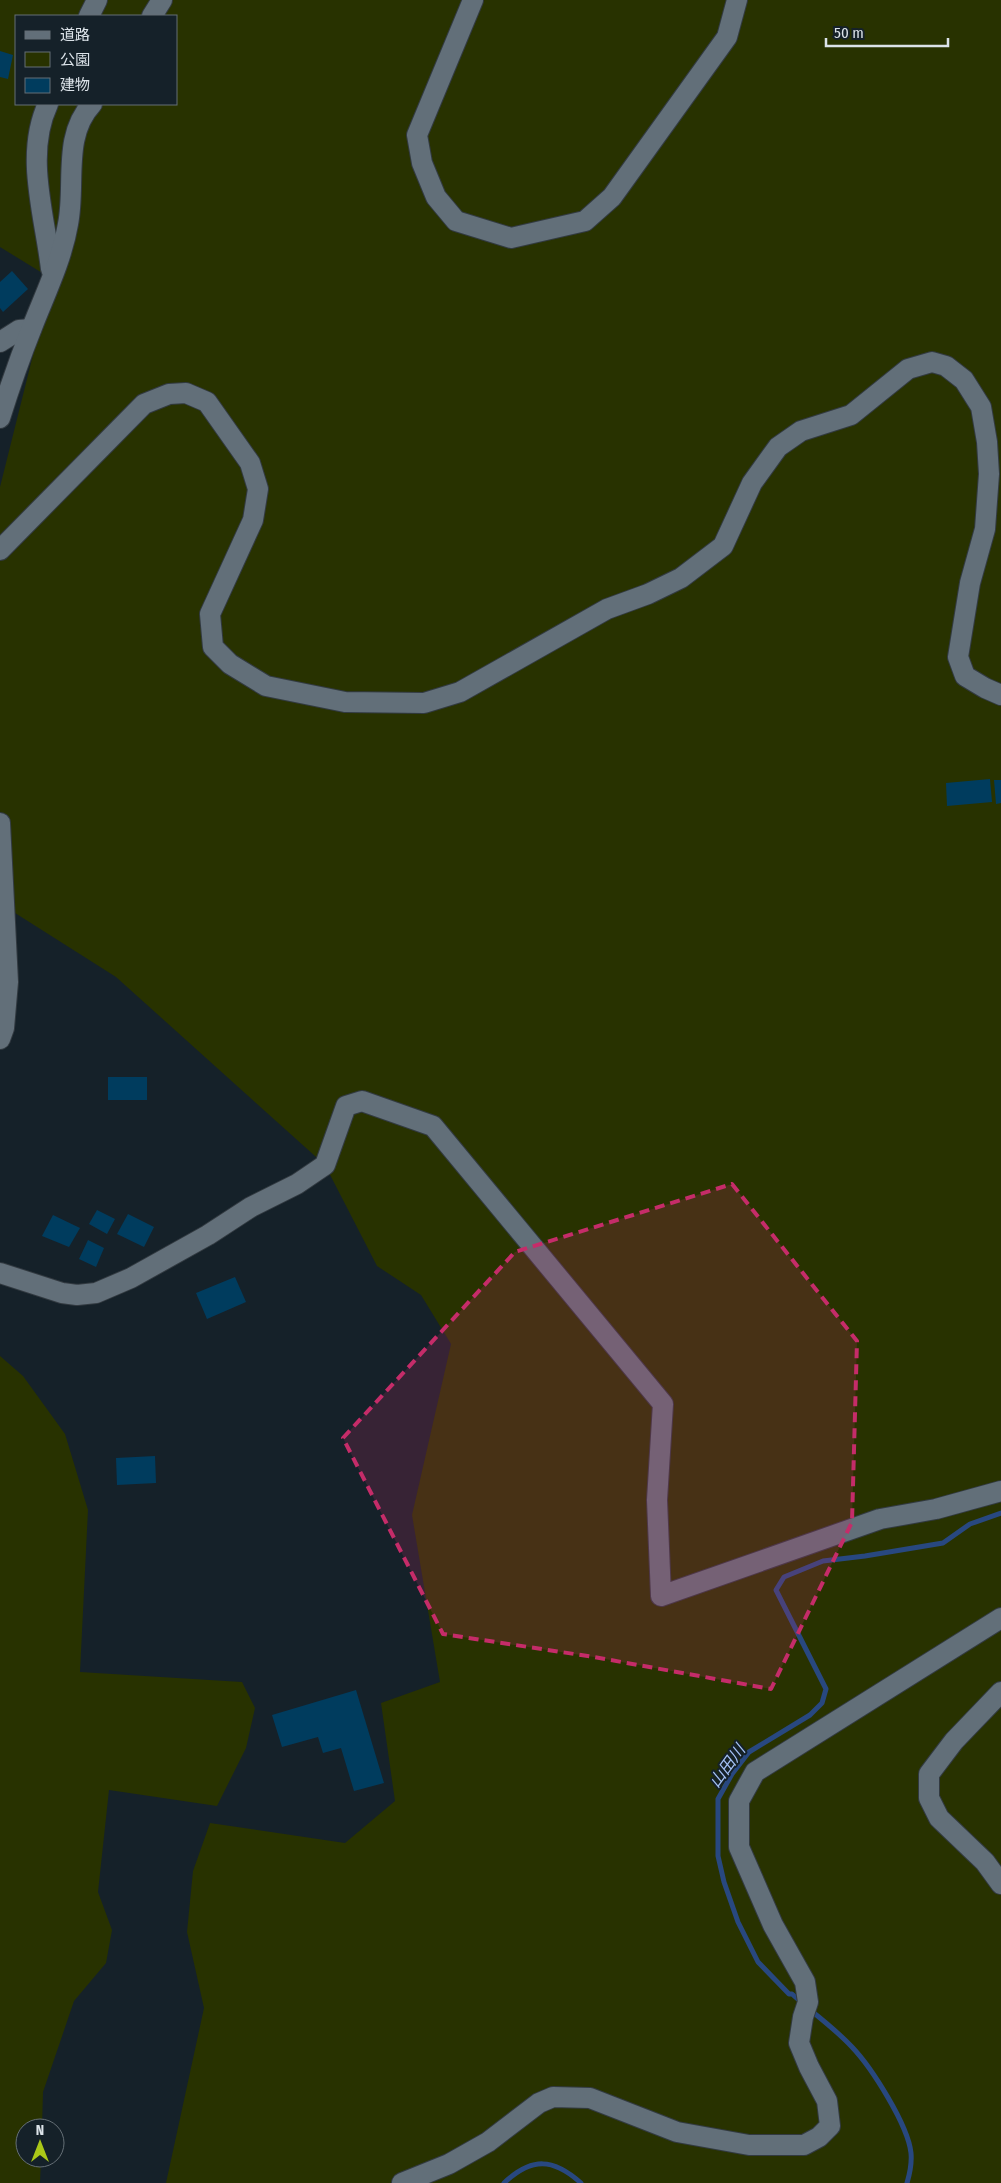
<svg xmlns="http://www.w3.org/2000/svg" width="1001" height="2183" font-family="'Fira Sans Condensed','Noto Sans JP',sans-serif">
<style>
.green{fill:#283200;fill-rule:evenodd}
.lines{fill:none;stroke-linecap:round;stroke-linejoin:round}
.stream{stroke:#284880;stroke-width:5}
.building{fill:#003c5e}
.minor-casing{stroke:#323a41;stroke-width:22}
.minor{stroke:#626f79;stroke-width:20}
.marked{fill:#c52c69;fill-opacity:0.2;stroke:#c52c69;stroke-width:4;stroke-dasharray:10 6;stroke-linejoin:round}
.labels{text-anchor:middle;dominant-baseline:central;stroke-width:4;stroke-linejoin:round;paint-order:stroke}
.water-label{font-size:16px;font-style:italic;fill:#a4c2f5;stroke:#152129}
</style>
<rect width="100%" height="100%" fill="#152129"/>
<g class="green">
<path d="M0,0H1001V2183H166L204,2008L187,1932L193,1871L210,1823L345,1843L395,1801L381,1703L440,1682L412,1515L451,1344L421,1295L377,1266L325,1165L116,977L4,906L0,860V487L52,279L0,247ZM16,16H176V104H16Z"/>
<polygon points="0,1356 23,1376 65,1434 88,1510 80,1672 242,1682 255,1708 246,1748 217,1806 109,1790 98,1892 112,1930 106,1963 74,2001 43,2092 42,2128 25,2128 25,2158 41,2158 40,2183 0,2183"/>
</g>
<g class="lines">
<g class="stream">
<polyline points="801,2002 792,1994 789,1994 758,1962 738,1922 724,1882 718,1856 718,1799 732,1774 749,1752 810,1715 822,1703 826,1689 776,1590 784,1577 823,1561 865,1556 943,1543 970,1524 1001,1513"/>
<path d="M809,2009C824,2021 839,2033 852,2047C872,2068 908,2125 911,2153C912,2164 910,2173 907,2183"/>
<path d="M504,2183C532,2157 553,2158 581,2183"/>
</g>
</g>
<g class="building">
<polygon points="0,51 13,55 8,79 0,77"/>
<polygon points="12,271 28,289 3,312 0,308 0,282"/>
<polygon points="990,779 992,802 947,806 946,783"/>
<polygon points="994,780 1001,780 1001,803 996,804"/>
<rect x="108" y="1077" width="39" height="23"/>
<polygon points="97,1210 115,1219 107,1234 89,1224"/>
<polygon points="128,1214 154,1227 144,1247 117,1234"/>
<polygon points="53,1215 80,1228 69,1247 42,1236"/>
<polygon points="88,1240 104,1248 96,1267 79,1259"/>
<polygon points="235,1277 246,1302 207,1319 196,1293"/>
<polygon points="155,1456 156,1483 117,1485 116,1458"/>
<polygon points="356,1690 384,1783 354,1791 341,1748 323,1753 318,1737 282,1747 272,1715"/>
</g>
<g class="lines">
<g class="minor-casing">
<g id="minor">
<polyline points="473,0 417,135 422,163 436,197 456,221 511,238 585,221 612,197 727,37 737,0"/>
<polyline points="89,16 97,0"/>
<polyline points="152,16 162,0"/>
<path d="M48,104C24,155 45,216 51,269"/>
<polyline points="0,342 19,330 31,329"/>
<path d="M0,418C10,386 21,355 33,325C46,292 62,259 68,224C76,185 62,136 92,104"/>
<polyline points="0,550 144,404 169,394 186,393 207,402 250,463 258,489 253,520 210,614 213,647 230,664 266,686 345,702 424,703 460,692 607,609 648,594 681,578 723,546 752,483 778,447 801,431 851,415 908,369 932,362 946,366 964,380 981,407 987,442 989,474 985,529 970,583 958,657 965,676 985,688 1001,695"/>
<polyline points="0,823 8,982 4,1028 0,1039"/>
<polyline points="0,1273 62,1293 77,1295 96,1293 131,1278 208,1235 251,1207 297,1184 325,1165 346,1106 362,1101 433,1126 663,1404 657,1500 661,1596 880,1519 936,1509 1001,1491"/>
<polyline points="1001,1692 954,1741 929,1774 929,1798 939,1818 985,1862 1001,1884"/>
<polyline points="402,2183 449,2164 488,2142 539,2103 553,2097 590,2098 677,2132 749,2145 804,2145 819,2137 830,2126 827,2101 809,2067 799,2043 803,2017 808,2002 805,1982 773,1925 739,1847 739,1801 755,1772 1001,1618"/>
</g>
</g>
<use href="#minor" class="minor"/>
</g>
<path class="marked" d="M732,1184L857,1341L852,1522L771,1689L594,1657L443,1634L343,1438L515,1252Z"/>
<g class="labels">
<g class="water-label">
<text transform="translate(727 1766) rotate(-54)">山田川</text>
</g>
</g>
<rect x="15" y="15" width="162" height="90" fill="#152129" stroke="#656f76"/>
<rect x="25" y="31" width="25" height="8" fill="#626f79" stroke="#656f76"/>
<text x="60" y="40" font-size="15" fill="#dce3e9">道路</text>
<rect x="25" y="52" width="25" height="15" fill="#283200" stroke="#656f76"/>
<text x="60" y="65" font-size="15" fill="#dce3e9">公園</text>
<rect x="25" y="78" width="25" height="15" fill="#003c5e" stroke="#656f76"/>
<text x="60" y="90" font-size="15" fill="#dce3e9">建物</text>
<g transform="translate(40 2143)"><circle r="24" fill="#152129" stroke="#656f76"/>
<path d="M0-4L9 19L0 12L-9 19Z" fill="#aac718"/>
<text y="-8" font-size="14" font-weight="bold" text-anchor="middle" fill="#dce3e9">N</text>
</g>
<path d="M826 38v8h122v-8" fill="none" stroke="#dce3e9" stroke-width="2.5"/>
<text x="834" y="38" font-size="15" fill="#dce3e9" stroke="#152129" stroke-width="4" paint-order="stroke">50 m</text>
</svg>
